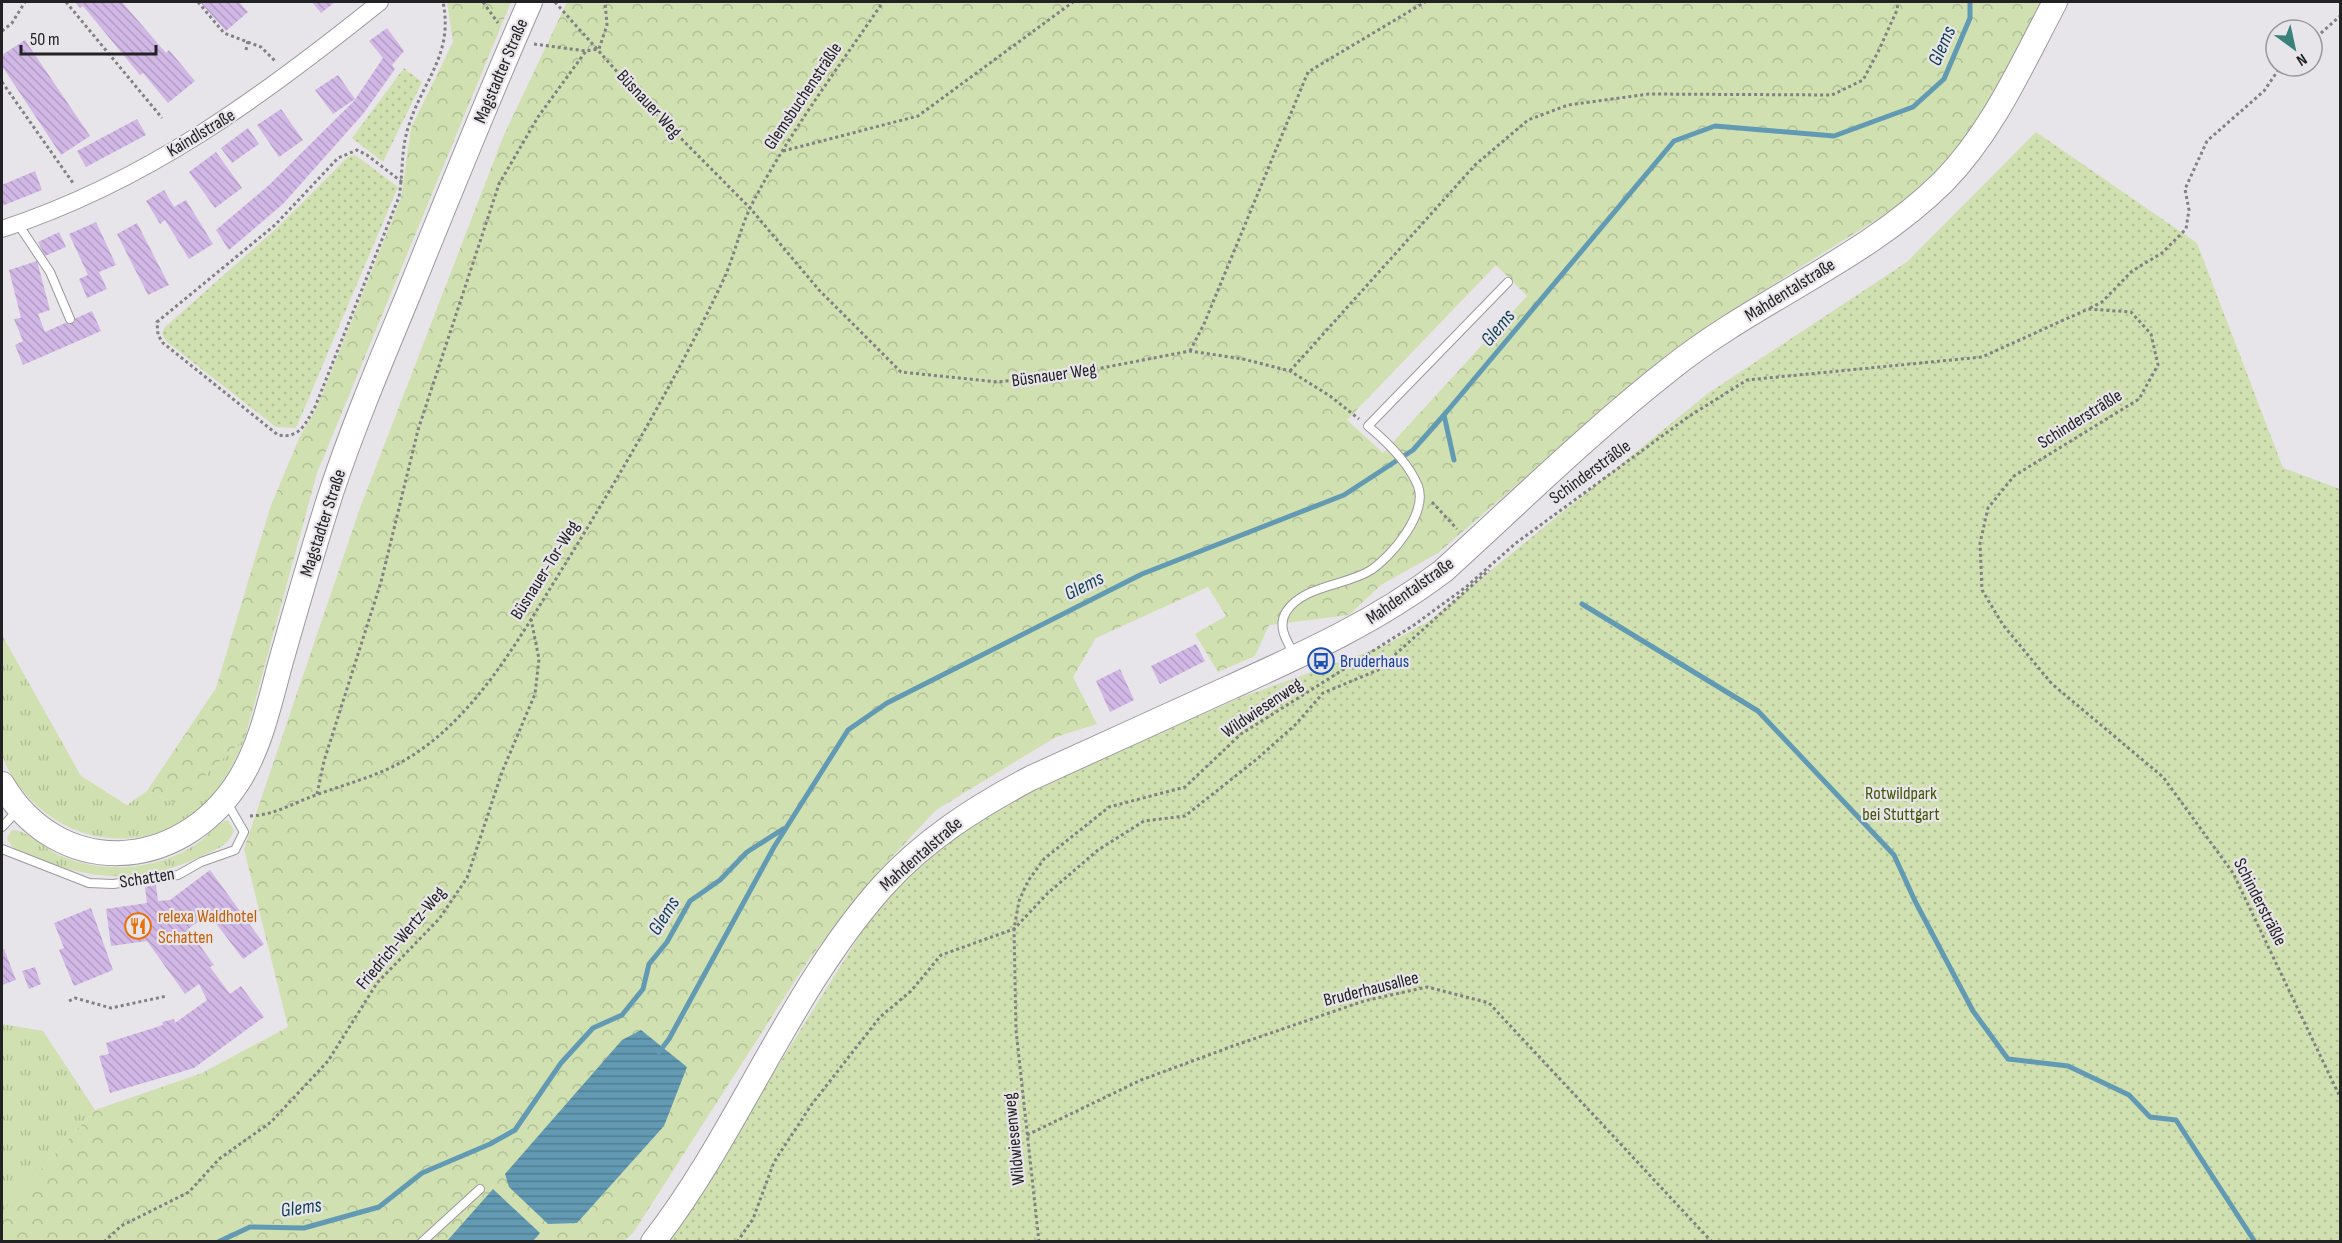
<svg xmlns="http://www.w3.org/2000/svg" width="2342" height="1243" font-family="'Sofia Sans Condensed',sans-serif">
<style>
.grass{fill:url(#grass-tufts)}
.forest{fill:url(#forest-crowns);fill-rule:evenodd}
.park{fill:url(#park-dots)}
.water{fill:url(#water-rules)}
.lines{fill:none;stroke-linecap:round;stroke-linejoin:round}
.stream{stroke:#639ab3;stroke-width:5}
.building{fill:url(#building-back-hatch)}
.service-casing{stroke:#9a989c;stroke-width:10}
.minor-casing{stroke:#9a989c;stroke-width:18}
.secondary-casing{stroke:#9a989c;stroke-width:26}
.path{stroke:#828083;stroke-width:3;stroke-dasharray:3 3;stroke-linecap:butt}
.service{stroke:#fff;stroke-width:8}
.minor{stroke:#fff;stroke-width:16}
.secondary{stroke:#fff;stroke-width:24}
.labels{text-anchor:middle;dominant-baseline:central;stroke-width:4.5;stroke-linejoin:round;paint-order:stroke}
.street-label{font-size:18px;fill:#222123;stroke:#e8e5ea}
.transit-label{font-size:18px;fill:#164399;stroke:#e8e5ea;text-anchor:start}
.park-label{font-size:18px;fill:#445608;stroke:#e8e5ea}
.food-label{font-size:18px;fill:#c56008;stroke:#e8e5ea;text-anchor:start}
.water-label{font-size:20px;font-style:italic;fill:#0f3f52;stroke:#e8e5ea}
</style>
<defs>
<pattern id="grass-tufts" width="24" height="20" patternUnits="userSpaceOnUse" patternTransform="scale(1.5)"><rect width="24" height="20" fill="#d0e0b0"/><path d="M3 7l-1-3M5 7V3M7 7l1-3M15 17l-1-3M17 17v-4M19 17l1-3" fill="none" stroke="#b2c097"/></pattern>
<pattern id="forest-crowns" width="20" height="18" patternUnits="userSpaceOnUse" patternTransform="scale(1.5)"><rect width="20" height="18" fill="#d0e0b0"/><path d="M2 6a3 3 0 1 1 6 0M12 15a3 3 0 1 1 6 0" fill="none" stroke="#b2c097"/></pattern>
<pattern id="park-dots" width="8" height="8" patternUnits="userSpaceOnUse" patternTransform="scale(1.5)"><rect width="8" height="8" fill="#d0e0b0"/><path d="M2 2h.1M6 6h.1" fill="none" stroke="#b2c097" stroke-width="1.8" stroke-linecap="round"/></pattern>
<pattern id="water-rules" width="6" height="5" patternUnits="userSpaceOnUse" patternTransform="scale(1.5)"><rect width="6" height="5" fill="#639ab3"/><path d="M0 2.5h6" fill="none" stroke="#517d91"/></pattern>
<pattern id="building-back-hatch" width="6" height="6" patternUnits="userSpaceOnUse" patternTransform="scale(1.5)"><rect width="6" height="6" fill="#d1b7e5"/><path d="M-1 5l2 2M0 0l6 6M5-1l2 2" fill="none" stroke="#b39dc4"/></pattern>
</defs>
<rect width="100%" height="100%" fill="#e8e5ea"/>
<g class="grass">
<path d="M2,635L81,776L127,805L147,791L175,803L245,738C236,758 228,777 214,794C173,845 99,853 47,814C30,801 7,776 2,753C0,744 2,731 2,721C2,693 2,664 2,635Z"/>
<path d="M227,820L234,830C230,844 218,849 204,855C148,882 103,882 44,862C30,857 13,853 7,838L12,830C26,829 46,850 61,856C102,873 151,871 190,848C204,841 214,826 227,820Z"/>
<polygon points="2,1024 43,1031 95,1110 2,1212"/>
</g>
<g class="forest">
<polygon points="447,2 511,2 317,473 245,738 175,803 147,791 216,688 271,505 301,434 317,407 401,198 411,128 453,42"/>
<path d="M567,2H2047L2002,84L1964,141L1943,165L1895,208L1724,315L1669,353L1438,553L1381,585L1349,615L1269,625L1255,656L1218,672L1195,634L1226,616L1208,587L1096,638L1073,677L1097,724L1056,737L936,810L877,873L809,959L633,1233L624,1241H533L540,1233L493,1189L447,1242L2,1241V1212L95,1110L202,1073L288,1027L244,849L360,508L503,137ZM1496,265L1527,296L1383,453L1347,420ZM641,1030L662,1048L548,1224Z"/>
</g>
<g class="park">
<polygon points="404,68 422,82 383,162 352,138"/>
<polygon points="2036,132 2197,243 2283,468 2340,489 2340,1241 668,1242 878,906 960,829 1059,777 1242,697 1386,645 1429,621 1707,394 1907,262"/>
<polygon points="355,155 398,187 296,428 276,427 167,342 162,334 164,328 278,227 349,156"/>
</g>
<g class="water">
<polygon points="641,1030 687,1067 664,1126 577,1223 548,1224 509,1187 505,1174 622,1040"/>
<polygon points="493,1189 540,1233 533,1241 447,1241"/>
</g>
<g class="lines">
<g class="stream">
<polyline points="1444,415 1454,460"/>
<polyline points="1582,604 1758,711 1894,855 1915,901 1973,1011 2008,1059 2068,1066 2129,1095 2150,1117 2176,1120 2255,1242"/>
<polyline points="659,1052 669,1039 774,847 848,730 887,703 1142,574 1344,495 1413,450 1444,415 1674,141 1715,126 1834,136 1913,107 1944,79 1970,18 1970,2"/>
<polyline points="218,1242 250,1227 304,1228 379,1207 422,1173 490,1144 515,1130 561,1063 593,1028 622,1015 643,989 649,964 667,942 690,901 720,880 747,852 783,829"/>
</g>
</g>
<g class="building">
<polygon points="75,2 122,2 166,53 169,50 195,81 168,103 143,73 140,75 83,6 80,8"/>
<polygon points="200,2 239,2 248,12 226,31"/>
<polygon points="312,2 335,2 321,13"/>
<polygon points="387,28 404,51 392,65 395,69 363,114 283,204 229,250 216,230 269,185 354,101 383,58 369,41"/>
<polygon points="25,40 90,136 61,155 2,66 2,55"/>
<polygon points="338,75 355,99 333,114 315,90"/>
<polygon points="281,109 303,140 279,157 257,125"/>
<polygon points="137,119 146,135 86,167 77,151"/>
<polygon points="248,128 259,144 232,163 221,148"/>
<polygon points="216,152 242,188 215,208 189,172"/>
<polygon points="35,171 42,190 2,206 2,185"/>
<polygon points="164,190 174,207 186,200 213,244 189,259 165,220 160,224 146,201"/>
<polygon points="96,222 116,265 99,272 107,289 87,298 79,279 88,275 69,234"/>
<polygon points="137,223 169,285 148,295 117,234"/>
<polygon points="59,232 66,247 45,256 38,242"/>
<polygon points="37,261 50,310 38,314 45,332 92,311 101,331 23,365 15,345 23,341 14,319 21,318 9,270"/>
<polygon points="1196,644 1205,661 1160,684 1151,666"/>
<polygon points="1120,669 1134,700 1110,712 1096,681"/>
<polygon points="210,870 264,944 243,959 209,914 188,929 214,965 210,967 230,994 241,986 264,1017 194,1068 110,1093 99,1056 109,1054 106,1043 163,1025 162,1022 174,1019 175,1023 207,1000 199,984 185,994 147,941 111,946 106,909 147,903 145,887 156,885 158,901 170,900"/>
<polygon points="91,908 113,970 74,986 59,950 64,948 54,923"/>
<polygon points="4,949 16,980 2,985 2,950"/>
<polygon points="35,967 41,984 29,989 22,971"/>
</g>
<g class="lines">
<g class="service-casing">
<g id="service">
<polyline points="18,224 50,272 70,319"/>
<path d="M1294,654C1287,641 1277,627 1286,612C1303,585 1346,586 1371,570C1392,556 1428,513 1418,486C1409,464 1386,441 1368,426L1508,282"/>
<polyline points="2,827 19,809"/>
<polyline points="2,849 89,883 113,884 178,875 201,862 235,850 244,832 226,801"/>
<polyline points="422,1242 480,1189"/>
</g>
</g>
<g class="minor-casing">
<path id="minor" d="M2,229C147,182 263,96 380,2"/>
</g>
<g class="secondary-casing">
<g id="secondary">
<path d="M2,784C59,880 179,873 238,782C261,746 270,701 281,661C297,605 313,549 331,493C353,427 380,363 407,298C447,199 487,100 530,2"/>
<path d="M653,1242C738,1133 790,990 882,887C924,840 976,807 1031,778C1098,748 1164,717 1231,687C1306,653 1377,621 1443,571C1518,503 1591,431 1670,369C1756,300 1864,260 1943,182C1993,131 2022,64 2055,2"/>
</g>
</g>
<g class="path">
<polyline points="66,2 162,118"/>
<polyline points="198,2 224,33 261,47 275,61"/>
<polyline points="483,2 498,23"/>
<polyline points="555,2 636,93 750,208 819,290 901,372 998,382 1091,370 1190,351 1243,359 1290,371 1330,396 1359,419"/>
<polyline points="2,31 12,23 25,2"/>
<polyline points="2312,41 2340,16"/>
<polyline points="534,44 586,51 599,49 607,25 605,2"/>
<polyline points="246,50 248,41"/>
<polyline points="2,82 73,183"/>
<polyline points="783,151 918,116 1073,2"/>
<path d="M402,182L367,155L357,150L338,158L275,225L157,322L158,335L163,343L278,435C300,439 305,424 315,407L399,197C403,174 401,150 408,128C422,81 454,55 443,2"/>
<polyline points="2090,308 2102,302 2132,271 2162,253 2186,229 2189,210 2185,189 2207,141 2264,91 2281,66"/>
<polyline points="1190,351 1204,324 1308,72 1425,2"/>
<polyline points="1290,371 1475,165 1528,120 1568,105 1649,94 1832,95 1863,80 1878,52 1897,10 1898,2"/>
<polyline points="1432,502 1457,529"/>
<polyline points="317,794 324,761 381,582 418,430 499,184 538,117 586,51"/>
<path d="M250,816C275,815 293,803 316,795C348,783 380,776 410,757C479,714 522,633 564,566C620,475 675,381 721,285C734,259 739,230 752,204C789,133 838,68 883,2"/>
<polyline points="69,1001 75,998 111,1008 167,996"/>
<polyline points="1027,1135 1141,1080 1233,1046 1364,1001 1427,987 1489,1003 1712,1242"/>
<polyline points="104,1242 121,1226 189,1192 219,1159 271,1122 328,1061 377,983 439,919 467,878 502,772 535,694 539,659 531,619"/>
<polyline points="737,1242 753,1219 774,1162 812,1104 880,1017 911,991 941,955 1014,929 1048,893 1098,850 1144,821 1185,816 1257,759 1296,724 1323,693 1378,670 1489,570"/>
<polyline points="1039,1242 1016,1030 1014,929 1019,901 1028,881 1044,859 1109,807 1185,787 1241,734 1414,625 1466,587 1516,543 1688,417 1747,380 1982,357 2088,309 2131,312 2151,334 2158,365 2139,399 2014,476 1988,508 1980,543 1982,590 2003,625 2052,684 2163,777 2233,873 2340,1097"/>
</g>
<use href="#service" class="service"/>
<use href="#minor" class="minor"/>
<use href="#secondary" class="secondary"/>
</g>
<defs>
<g id="bus-ring" transform="scale(1.35)"><circle r="9.5" fill="#e8e5ea" stroke="#1a4fb4" stroke-width="1.5"/><path d="M-5-6H5V4H4V6H2V4H-2V6H-4V4H-5ZM-3.5-4V0h7V-4ZM-3.5 1.2v1.5H-2V1.2ZM2 1.2v1.5H3.5V1.2Z" fill="#1a4fb4"/></g>
<g id="restaurant-ring" transform="scale(1.35)"><circle r="9.5" fill="#e8e5ea" stroke="#e8710a" stroke-width="1.5"/><path d="M-5-6h1v4h1v-4h1v4h1v-4h1v5L-1.5 .5V6h-2V.5L-5-1ZM5-6V6H3V1.5H1.5Q1.5-4 5-6Z" fill="#e8710a"/></g>
</defs>
<g fill-rule="evenodd">
<use href="#bus-ring" x="1321" y="661"/>
<use href="#restaurant-ring" x="138" y="926"/>
</g>
<g class="labels">
<g class="street-label">
<text transform="translate(501 71) rotate(-67)">Magstadter Straße</text>
<text transform="translate(803 96) rotate(-56)">Glemsbuchensträßle</text>
<text transform="translate(649 104) rotate(47)">Büsnauer Weg</text>
<text transform="translate(201 133) rotate(-31)">Kaindlstraße</text>
<text transform="translate(1790 290) rotate(-32)">Mahdentalstraße</text>
<text transform="translate(1054 375) rotate(-8)">Büsnauer Weg</text>
<text transform="translate(2080 419) rotate(-32)">Schindersträßle</text>
<text transform="translate(1590 472) rotate(-36)">Schindersträßle</text>
<text transform="translate(323 523) rotate(-72)">Magstadter Straße</text>
<text transform="translate(545 570) rotate(-58)">Büsnauer-Tor-Weg</text>
<text transform="translate(1410 591) rotate(-35)">Mahdentalstraße</text>
<text transform="translate(1262 708) rotate(-34)">Wildwiesenweg</text>
<text transform="translate(921 854) rotate(-41)">Mahdentalstraße</text>
<text transform="translate(147 878) rotate(-9)">Schatten</text>
<text transform="translate(2260 902) rotate(63)">Schindersträßle</text>
<text transform="translate(401 938) rotate(-50)">Friedrich-Wertz-Weg</text>
<text transform="translate(1371 989) rotate(-14)">Bruderhausallee</text>
<text transform="translate(1014 1139) rotate(-96)">Wildwiesenweg</text>
</g>
<g class="transit-label">
<text x="1340" y="661">Bruderhaus</text>
</g>
<g class="park-label">
<text x="1901" y="793">Rotwildpark<tspan x="1901" dy="21">bei Stuttgart</tspan></text>
</g>
<g class="food-label">
<text x="158" y="916">relexa Waldhotel<tspan x="158" dy="21">Schatten</tspan></text>
</g>
<g class="water-label">
<text transform="translate(1942 46) rotate(-66)">Glems</text>
<text transform="translate(1498 328) rotate(-50)">Glems</text>
<text transform="translate(1084 586) rotate(-27)">Glems</text>
<text transform="translate(664 916) rotate(-58)">Glems</text>
<text transform="translate(301 1208) rotate(-8)">Glems</text>
</g>
</g>
<rect width="2342" height="1243" fill="none" stroke="#222123" stroke-width="6"/>
<g transform="translate(2294 48) rotate(147)"><circle r="28" fill="#e8e5ea" stroke="#99979a" stroke-width="1.5"/>
<path d="M0-4.5L10 22L0 15L-10 22Z" fill="#3a8179"/>
<text y="-9" font-size="16" font-weight="bold" text-anchor="middle" fill="#222123">N</text>
</g>
<path d="M21 45v9h135v-9" fill="none" stroke="#222123" stroke-width="3"/>
<text x="30" y="45" font-size="18" fill="#222123" stroke="#e8e5ea" stroke-width="4.5" paint-order="stroke">50 m</text>
</svg>
